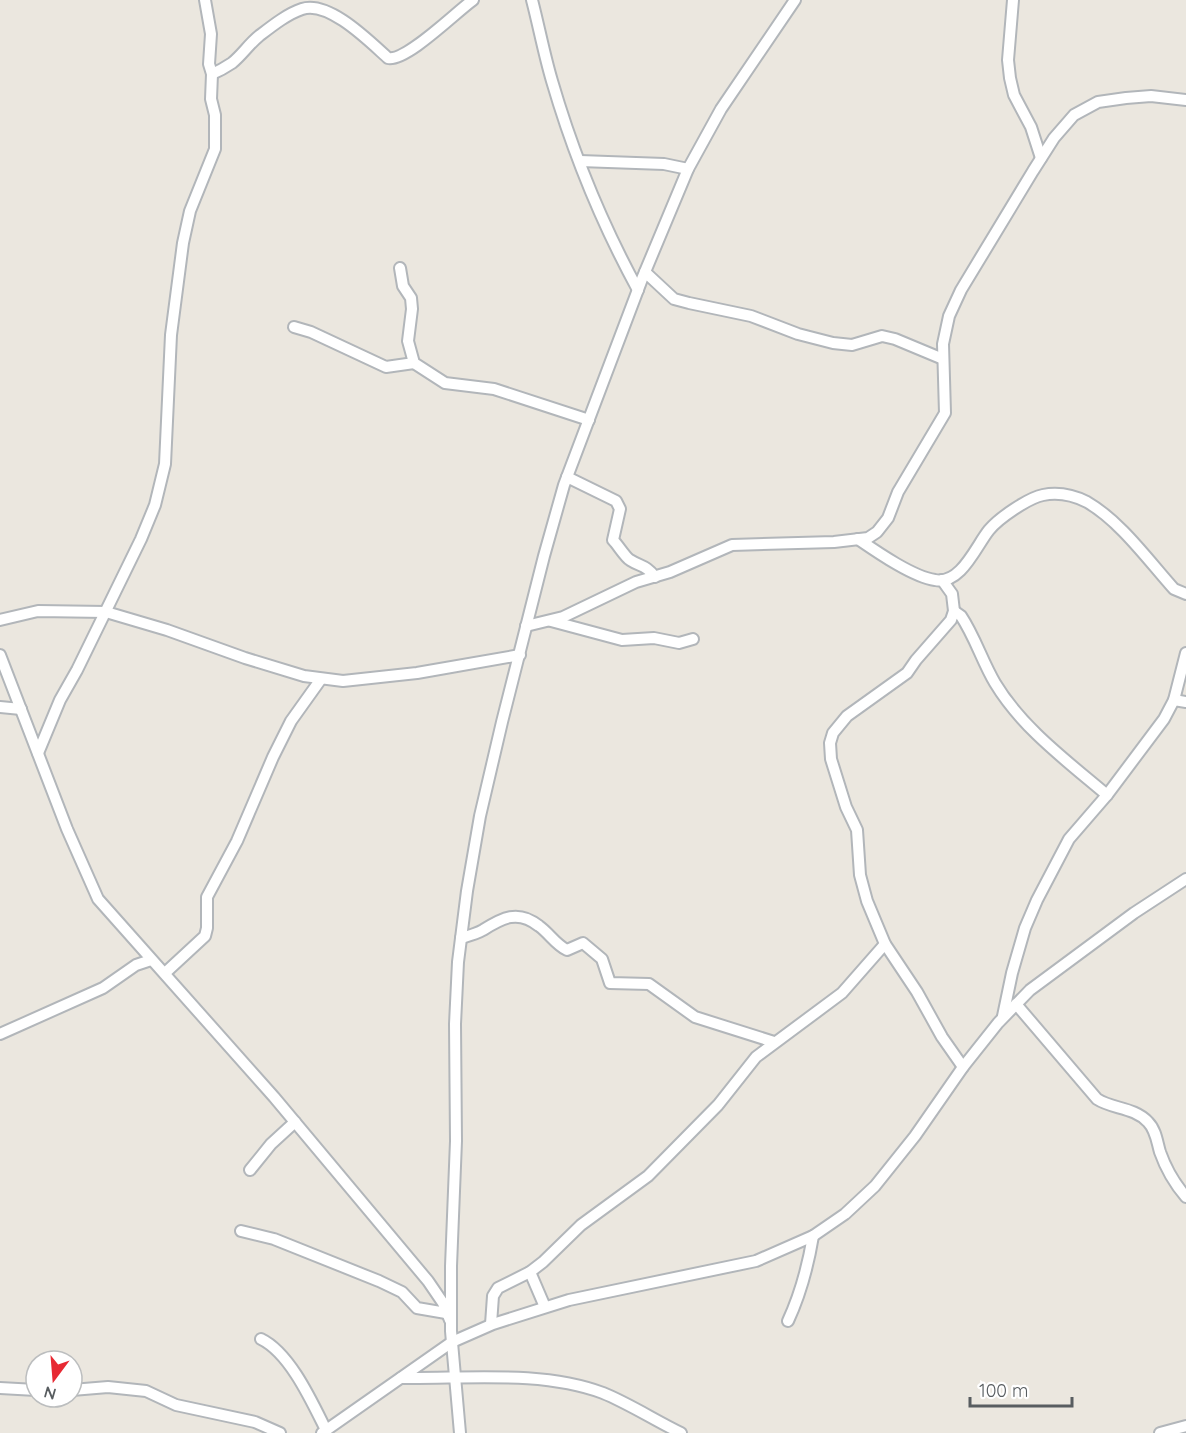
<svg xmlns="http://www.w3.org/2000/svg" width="1186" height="1433" font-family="Quicksand,sans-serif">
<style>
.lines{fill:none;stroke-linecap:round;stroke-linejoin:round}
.minor-casing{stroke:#b2b6ba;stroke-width:14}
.minor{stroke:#fff;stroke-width:10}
</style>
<rect width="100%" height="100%" fill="#ebe7df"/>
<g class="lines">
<g class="minor-casing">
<g id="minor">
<path d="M532,0C539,27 544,54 552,81C573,153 602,224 638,290"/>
<polyline points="1013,0 1008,60 1010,78 1014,95 1031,127 1041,158"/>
<path d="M212,74C219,71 226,67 232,63C242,55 249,44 259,36C272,26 287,14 302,9C329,0 370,42 388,58C406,62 456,12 473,0"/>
<polyline points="580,161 664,164 688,169"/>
<polyline points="400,268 403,286 411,298 412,309 408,341 414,363 445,383 494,389 589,420"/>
<polyline points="645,272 674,299 689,303 751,316 798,334 833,343 852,345 882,336 895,339 943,359"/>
<polyline points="294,327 311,332 386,367 414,363"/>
<path d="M567,477L616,501L620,509L613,540C618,545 625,557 630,560C641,567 646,565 655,577"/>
<path d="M858,539C877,552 913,577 935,580C961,585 976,546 989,530C999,518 1028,498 1043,495C1058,492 1073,495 1087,502C1120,521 1148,560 1174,589L1186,594"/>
<polyline points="942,580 952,594 954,611 951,620 916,660 907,673 847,716 833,733 830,743 831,759 846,807 857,830 860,875 867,901 885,944 917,992 942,1037 963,1067"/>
<path d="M954,611L961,616C975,637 982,661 995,683C1022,728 1067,761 1107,795"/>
<polyline points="0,620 38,611 106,612 167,630 245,658 304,676 343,681 417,673 520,655"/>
<polyline points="551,621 622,640 654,638 679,643 693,639"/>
<polyline points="526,626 563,617 636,582 670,572 732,545 834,542 868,538 877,532 888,518 898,492 945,413 943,344 949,316 961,290 1033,171 1054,138 1074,115 1098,102 1126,98 1151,96 1186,100"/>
<polyline points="0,655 67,829 98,899 274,1097 428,1281 443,1303 450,1320"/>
<polyline points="1174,700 1186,702"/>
<polyline points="0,707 21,709"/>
<polyline points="38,753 60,700 77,670 141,539 155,505 165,464 171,335 183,243 190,211 215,149 215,115 211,99 212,74 209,64 211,34 205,0"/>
<path d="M461,938C468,936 476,934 483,930C502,918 518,909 539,926C549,933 556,945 567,950L583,943L602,959L610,983L649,984L695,1017L774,1042"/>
<polyline points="165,973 205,936 207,928 207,897 237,841 273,757 291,721 321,679"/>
<path d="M1016,1004L1097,1099C1112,1109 1134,1107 1148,1122C1156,1130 1157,1142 1160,1152C1166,1169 1174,1183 1186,1197"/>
<polyline points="1003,1016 1012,973 1025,928 1037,900 1069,839 1107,795 1164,719 1174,700 1186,653"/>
<polyline points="0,1034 103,988 136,965 151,960"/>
<polyline points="250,1170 271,1144 295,1122"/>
<polyline points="241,1231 274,1239 379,1281 402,1292 417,1308 446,1313"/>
<polyline points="530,1272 545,1307"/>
<path d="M788,1321C801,1293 808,1266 813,1236"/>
<polyline points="491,1324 493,1296 498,1288 530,1272 543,1262 581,1225 648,1176 718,1105 756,1057 842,993 885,944"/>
<path d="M261,1339C290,1353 312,1402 326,1430"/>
<path d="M401,1378C466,1379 541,1370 603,1393C628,1403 656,1421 681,1433"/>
<polyline points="0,1388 36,1390"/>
<polyline points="72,1390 108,1387 146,1391 176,1405 255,1422 280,1433"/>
<polyline points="322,1433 452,1342 493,1324 569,1300 756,1261 813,1236 845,1214 875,1186 915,1136 963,1067 998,1023 1030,990 1134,913 1186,879"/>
<polyline points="460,1433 451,1331 451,1266 456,1141 455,1024 458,962 467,891 480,816 502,722 544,556 564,485 642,279 688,169 721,109 795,0"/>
<polyline points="1160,1433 1186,1426"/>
</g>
</g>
<use href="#minor" class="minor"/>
</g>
<g transform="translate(54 1379) rotate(196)"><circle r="28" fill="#ffffff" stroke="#bcbebf" stroke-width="1.5"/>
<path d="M0-4.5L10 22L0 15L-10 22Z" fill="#e72933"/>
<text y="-9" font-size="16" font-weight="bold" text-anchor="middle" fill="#585d60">N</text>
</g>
<path d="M970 1397v9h102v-9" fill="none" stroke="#585d60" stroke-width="3"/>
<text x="979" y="1397" font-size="18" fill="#585d60" stroke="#ffffff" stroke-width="4.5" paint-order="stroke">100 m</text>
</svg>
